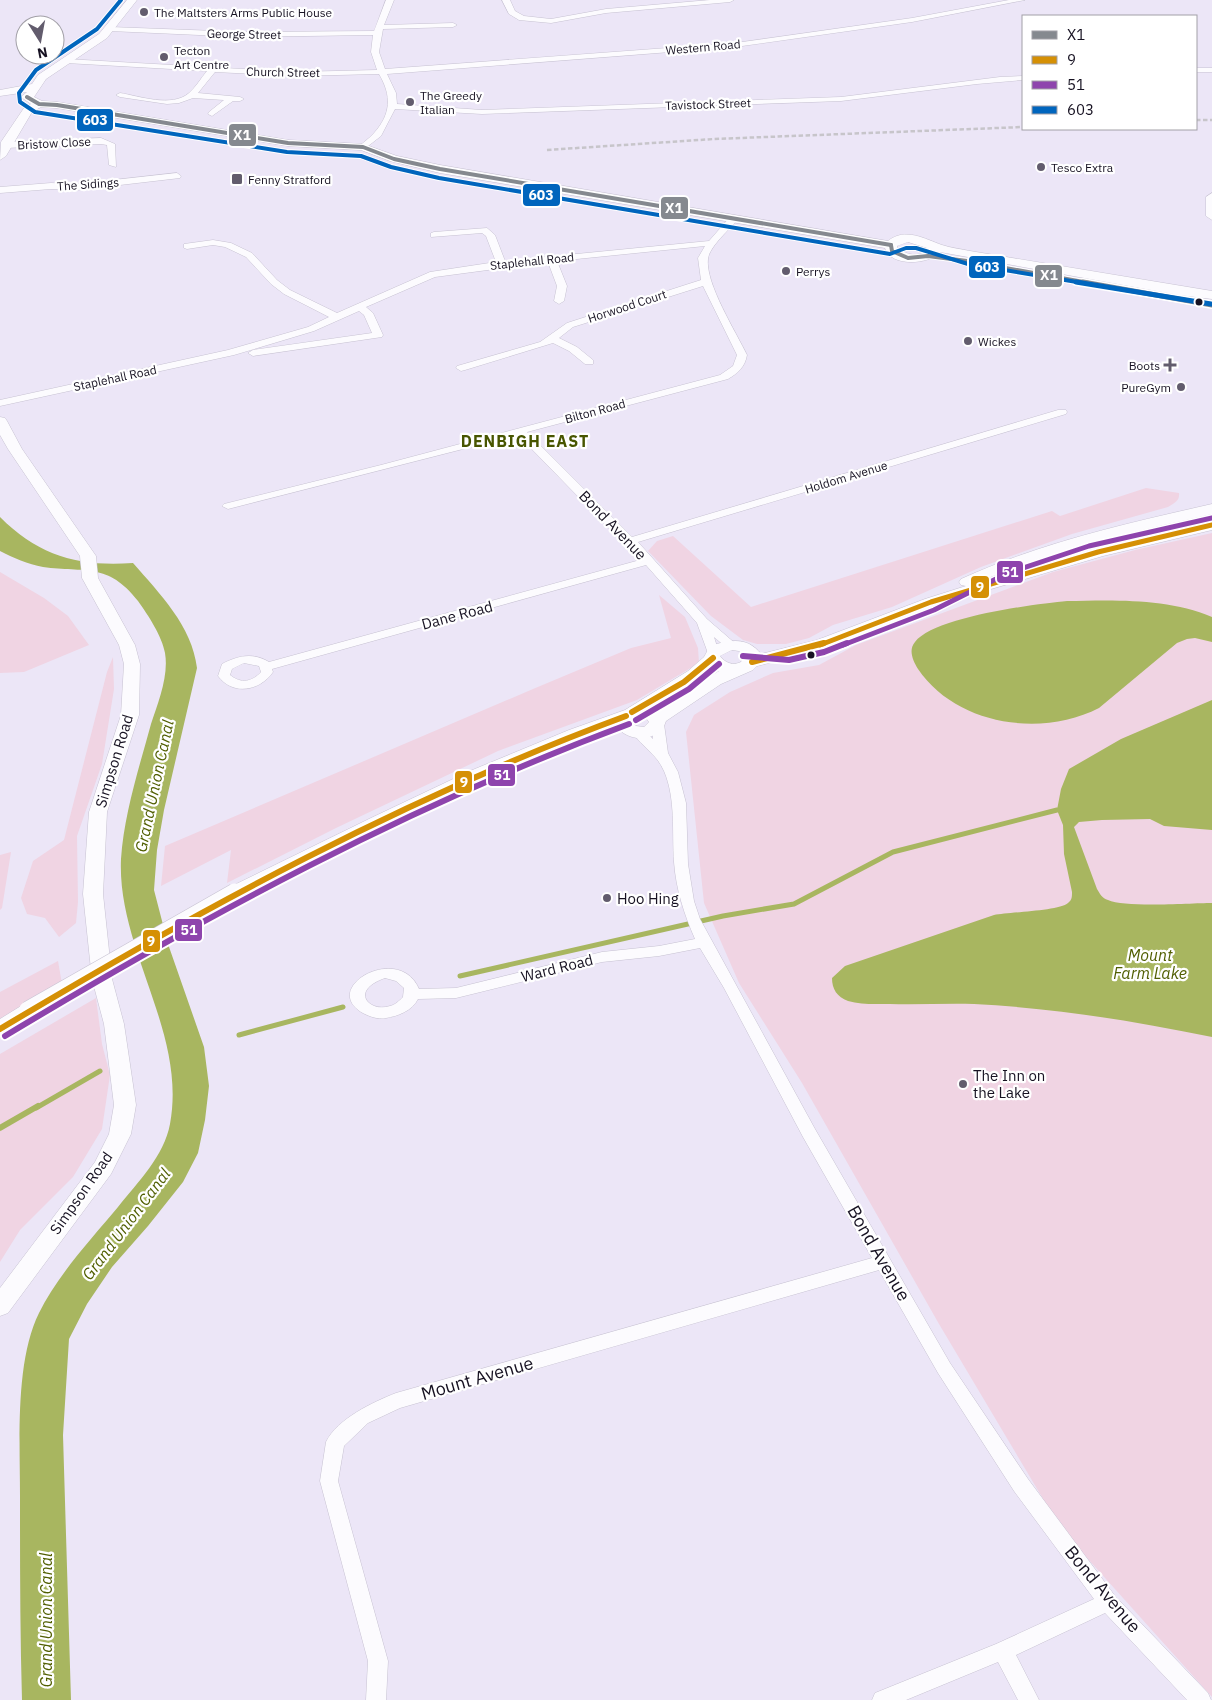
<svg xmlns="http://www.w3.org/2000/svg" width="1212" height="1700" font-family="'IBM Plex Sans',sans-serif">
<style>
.green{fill:#f0d4e3}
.water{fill:#a8b660}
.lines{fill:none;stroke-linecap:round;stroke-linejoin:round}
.stream-far1{stroke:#a8b660;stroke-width:5}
.stream{stroke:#a8b660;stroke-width:6}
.street-casing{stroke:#c7c2d2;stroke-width:1}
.secondary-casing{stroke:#c7c2d2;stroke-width:1}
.street{fill:#fcfbfe;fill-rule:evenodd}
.secondary{fill:#fcfbfe;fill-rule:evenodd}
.rail{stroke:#c7c5ca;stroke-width:2.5;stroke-dasharray:4.5 2.5;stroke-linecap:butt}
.secondary-bridge-casing{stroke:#c7c2d2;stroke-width:20;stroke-linecap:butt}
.secondary-bridge{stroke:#fcfbfe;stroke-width:19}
.bus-1-far1-casing{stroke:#fff;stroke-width:6}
.bus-1-casing{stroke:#fff;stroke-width:8}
.bus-2-far1-casing{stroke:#fff;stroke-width:8}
.bus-2-casing{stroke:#fff;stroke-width:10}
.bus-3-far1-casing{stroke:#fff;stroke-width:8}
.bus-3-casing{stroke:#fff;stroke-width:10}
.bus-4-far1-casing{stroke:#fff;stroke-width:6}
.bus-4-casing{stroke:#fff;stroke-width:8}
.bus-1-far1{stroke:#85898f;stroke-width:4}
.bus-1{stroke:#85898f;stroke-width:5}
.bus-2-far1{stroke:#d59005;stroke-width:5}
.bus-2{stroke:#d59005;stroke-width:6}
.bus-3-far1{stroke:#8e44ad;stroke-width:5}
.bus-3{stroke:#8e44ad;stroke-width:6}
.bus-4-far1{stroke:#0065bd;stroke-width:4}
.bus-4{stroke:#0065bd;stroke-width:5}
.poi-dot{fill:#625c6d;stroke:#fff;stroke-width:2}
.bus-dot{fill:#171222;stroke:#fff;stroke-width:2}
.labels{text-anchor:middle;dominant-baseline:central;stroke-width:4.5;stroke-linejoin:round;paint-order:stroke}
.far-poi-label{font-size:12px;fill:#171222;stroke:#fff;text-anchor:start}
.far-street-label{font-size:12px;fill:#171222;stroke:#fff}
.street-label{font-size:15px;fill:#171222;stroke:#fff}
.poi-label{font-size:15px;fill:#171222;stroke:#fff;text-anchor:start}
.far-district-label{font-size:16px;font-weight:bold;letter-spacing:1px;fill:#485500;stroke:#fff}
.water-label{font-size:16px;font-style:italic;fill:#515f02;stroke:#fff}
.near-street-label{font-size:18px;fill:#171222;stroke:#fff}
.line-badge{stroke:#fff;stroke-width:2}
.badge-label{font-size:14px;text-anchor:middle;font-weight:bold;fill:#fff}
</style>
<rect width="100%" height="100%" fill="#ece6f7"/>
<g class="green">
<path d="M1146,488L1179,493C1180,501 1174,503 1168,507L1072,534L981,567L892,607L833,625L809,638L786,644H757L743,640L711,616L648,551L657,541L673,536L751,607L1052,511L1060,516Z"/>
<polygon points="1212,514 1212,520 1123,540 1037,566 1030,561 1099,539"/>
<polygon points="1212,533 1212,1697 1061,1529 939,1324 802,1083 739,983 704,903 686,732 694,715 730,692 773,673 819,665 856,645 1053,572 1135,550"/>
<polygon points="0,572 44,598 68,616 89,645 24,672 0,673"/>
<polygon points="659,595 685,617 698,648 699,663 637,700 498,751 336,828 227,883 231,850 161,886 165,846 533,689 631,648 671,638"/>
<polygon points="113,657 114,689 102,764 77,836 78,902 76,923 59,937 45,918 27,914 21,898 33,861 64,840 107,672"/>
<polygon points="11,852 2,908 0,910 0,855"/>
<polygon points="58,961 62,984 0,1020 0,992"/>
<polygon points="96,998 102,1044 110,1075 102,1129 73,1177 20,1230 0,1262 0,1054"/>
</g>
<g class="water">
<path d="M0,517C39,556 79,567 133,563C160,594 192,626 197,668L164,810L157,850L154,890L168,944L204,1047L209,1086L205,1120L198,1153L183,1182L148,1226L112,1267L87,1304L69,1339L63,1435L71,1700H22C20,1632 20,1563 20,1495C20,1442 15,1361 39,1313C57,1276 92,1238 118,1207C138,1182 164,1156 170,1124C187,1032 117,950 121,859C124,814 139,768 151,724C158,703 169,676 165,653C162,636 148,615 138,601C108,562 85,573 43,567C28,564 13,558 0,551Z"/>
<path d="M1067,601C1114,600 1168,598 1212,617V642L1195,638L1187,639L1177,643L1099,708C1041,738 956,725 918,669C913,661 908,650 915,642C934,617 1035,604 1067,601Z"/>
<path d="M1212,700V830L1164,826L1150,819L1102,820L1079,822L1074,827L1097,889C1100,894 1102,898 1108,900C1125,908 1190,903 1212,903V1037C1134,1021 1054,1008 974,1004C946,1003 918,1005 890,1004C876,1004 861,1005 848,1001C837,997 832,989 832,978L845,966L994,915C1009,912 1059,911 1068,903C1072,900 1072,897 1072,892L1064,854L1063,825L1057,810L1061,789L1069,769L1121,739Z"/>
</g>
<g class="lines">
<g class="stream-far1">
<polyline points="460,976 723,916 794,904 893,852 1057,810"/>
<polyline points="239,1035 343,1007"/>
<polyline points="36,1108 100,1071"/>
</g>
<polyline class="stream" points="0,1128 38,1106"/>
<g class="street-casing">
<g id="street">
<path d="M386,0H394L384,25L453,23L457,25L453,27L383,29L379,52L385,69L735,43L912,18L1009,0H1025L912,22L735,47L387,74L396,93L397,104L482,110L841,97L1000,77L1023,76V80L977,84L841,101L482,114L395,109L381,136L363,150L359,147C363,142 369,139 374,133C391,114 392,96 379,74L295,76L215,72L198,93L240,97L244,99L240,101H233L212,116L208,114L209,112L224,100L193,98L179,103L167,104L120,97L116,95L120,93C139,96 172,108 189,93C196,87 201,78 207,71L66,63L62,61L66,59L295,72L377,70L371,52L373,35L244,37L110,31L106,29L110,27L244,32L374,31Z"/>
<polygon points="502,0 510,0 515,11 524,16 551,19 606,9 710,0 734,0 730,2 606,13 551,23 519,20 509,14"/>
<rect x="1196" y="68" width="16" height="4"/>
<polygon points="101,138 115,144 116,167 109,165 107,145 101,144 5,148 1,145 5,142"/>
<polygon points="177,173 181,176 180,178 77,190 51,189 0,193 0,187 51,183 77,184"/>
<path d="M733,216L738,219C730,229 709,247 708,259C705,283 736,332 747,355C745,367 738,373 728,379L527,432L632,537L1058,410H1066L1067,412L1066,414L638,542L707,619L737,645L735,648H727L714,637L719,653L717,656H709L697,623L646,565L272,669L273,672C260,691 233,696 218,676L222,664C237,656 253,652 269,662L640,560L518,435L228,509L222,506L224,504L381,465L720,375L733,366L737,355L703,286L573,327L559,338L577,347L593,360V364H585L569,351L553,343L465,370L461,371L456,368L457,366L540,342L567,323L701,280L698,258L705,246L557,261L567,286L564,301L559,304L554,301L557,286L548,262L435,277L366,307L373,313L383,335L382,337L253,356L248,353L253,350L372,333L364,315L359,311L314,331L234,355L0,406V400L228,350L308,327L329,317L284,294L271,284L246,257L225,247L213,245L187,249L184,248V244L213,240L231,243L252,253L277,280L290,290L337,313L430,272L496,262L486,236L482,233L431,237V233L434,232L487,228L495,235L505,261L709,241L730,217ZM244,663L259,666L261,672C252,682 241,684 230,675L232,669Z"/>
<path d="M658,720L664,724L668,753L678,772L686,803L688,864L694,901L700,919L815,1129L950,1363L1028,1479L1115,1596L1208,1693L1211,1700H1187L1105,1613L1016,1655L1039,1700H1018L998,1662L906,1700H872L875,1693L996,1644L1094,1599L1014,1491L938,1373L879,1270L400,1408L368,1423L344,1446L338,1481L388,1661L386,1700H366L368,1661L320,1481L326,1442C337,1419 373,1402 396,1393L872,1258L803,1137L724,988L700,948L659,956L602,962L456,998L418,999C412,1011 398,1016 386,1018C378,1020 368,1016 361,1012C321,986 400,943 419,989L456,988L602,952L659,946L695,939C684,914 676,889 674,862C672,832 676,799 664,771C656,753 643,748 633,733L634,730H644L653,739L652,724ZM385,978L396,981L404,988L403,997C399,1001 395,1005 390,1006C370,1013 348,991 385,978Z"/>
</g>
</g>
<g class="secondary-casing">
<g id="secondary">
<path d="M127,0H137L107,38L46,79L34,97L42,101L57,102L288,140L363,144L397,156L440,165L888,241C905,227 925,239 942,245C951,248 961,249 970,251L1212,291V299L1179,295L940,252C929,265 890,267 885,248L440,173L390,161L361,150L288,146L57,108L41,107L32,112L6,156L0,160L1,142L24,108L31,104L21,97L27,92L0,96V90L32,84L38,75L99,34ZM908,242L927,248V251C917,257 908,255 898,249L897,246Z"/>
<polygon points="1212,193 1212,220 1206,216 1206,197"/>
<polygon points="0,417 5,418 7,421 22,449 96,556 98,578 135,645 140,664 139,715 107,812 103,894 112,979 124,1024 136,1105 131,1134 111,1174 8,1313 0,1316 0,1288 95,1162 109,1134 114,1105 104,1024 92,979 83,894 89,812 121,715 124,664 119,645 82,578 80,556 8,449 0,435"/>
<path d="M1212,504V514C1133,532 1054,549 979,582L1092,549L1212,520V530L1103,556L937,605L828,648L757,666L753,670L721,684L666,721C660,742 627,744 616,725C487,772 365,836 242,898L235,900L228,898L225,893L228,888L373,817L470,771L569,730L625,710L688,671L704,657L710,646C729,640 747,636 761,654L817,640L925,599L966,586L961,585L959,582L961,579C1043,542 1125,524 1212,504ZM732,650L739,651L744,656L741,662C733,666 725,663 720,656ZM712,668L719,671L659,710L653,708L690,685ZM640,716L646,718L649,722L644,727L636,726L632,721Z"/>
<path d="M28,1004L35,1006L38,1011C32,1022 12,1033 0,1037V1019L21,1006Z"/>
</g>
</g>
<use href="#street" class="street"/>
<use href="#secondary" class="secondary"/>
<g class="rail">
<polyline points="1196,120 1212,120"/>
<polyline points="547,150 714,139 1023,127"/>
</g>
<g class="secondary-bridge-casing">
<polyline id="secondary-bridge" points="28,1011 235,893"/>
</g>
<use href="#secondary-bridge" class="secondary-bridge"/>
<g class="bus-1-far1-casing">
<g id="bus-1-far1">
<polyline points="27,97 39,104 57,105 288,143 363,147 394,159 440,169 891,245"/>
<polyline points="891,245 892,251 908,258 928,256 967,261 1089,283"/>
</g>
</g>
<g class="bus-1-casing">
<polyline id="bus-1" points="1083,282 1212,305"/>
</g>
<g class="bus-2-far1-casing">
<polyline id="bus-2-far1" points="820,645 931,602 1098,552 1212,525"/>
</g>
<g class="bus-2-casing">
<g id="bus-2">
<polyline points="752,662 824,643"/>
<polyline points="632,712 684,682 713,658"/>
<path d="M0,1029C200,909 407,797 626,716"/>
</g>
</g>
<g class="bus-3-far1-casing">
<polyline id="bus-3-far1" points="843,645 934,610 1008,573 1089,546 1212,518"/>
</g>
<g class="bus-3-casing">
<g id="bus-3">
<polyline points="743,656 789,660 824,652 847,643"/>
<polyline points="636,720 689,689 719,664"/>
<path d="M5,1036C204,916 411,805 629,724"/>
</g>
</g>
<g class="bus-4-far1-casing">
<polyline id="bus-4-far1" points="121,0 97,29 36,70 19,93 20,102 35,112 287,152 361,156 391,167 439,178 890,254 906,248 916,248 968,264 1083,283"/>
</g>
<g class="bus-4-casing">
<polyline id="bus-4" points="1076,282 1211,304"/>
</g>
<use href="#bus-1-far1" class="bus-1-far1"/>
<use href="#bus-1" class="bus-1"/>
<use href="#bus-2-far1" class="bus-2-far1"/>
<use href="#bus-2" class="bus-2"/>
<use href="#bus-3-far1" class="bus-3-far1"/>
<use href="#bus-3" class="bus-3"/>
<use href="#bus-4-far1" class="bus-4-far1"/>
<use href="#bus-4" class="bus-4"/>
</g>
<g class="poi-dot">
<circle cx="144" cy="12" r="5"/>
<circle cx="164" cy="57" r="5"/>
<circle cx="410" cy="102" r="5"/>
<circle cx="1041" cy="167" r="5"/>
<rect x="231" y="173" width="12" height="12" rx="2.5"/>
<circle cx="786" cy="271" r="5"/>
<circle cx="968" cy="341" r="5"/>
<path d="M1167.5 357.5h5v5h5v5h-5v5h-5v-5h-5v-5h5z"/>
<circle cx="1181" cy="387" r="5"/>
<circle cx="607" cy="898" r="5"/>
<circle cx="963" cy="1084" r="5"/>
</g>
<g class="bus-dot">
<circle cx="1199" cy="302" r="4.5"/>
<circle cx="811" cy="655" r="4.5"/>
</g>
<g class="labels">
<g class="far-poi-label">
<text x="154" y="12">The Maltsters Arms Public House</text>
<text x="174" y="50">Tecton<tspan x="174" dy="14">Art Centre</tspan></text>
<text x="420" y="95">The Greedy<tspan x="420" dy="14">Italian</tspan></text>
<text x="1051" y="167">Tesco Extra</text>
<text x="248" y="179">Fenny Stratford</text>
<text x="796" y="271">Perrys</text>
<text x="978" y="341">Wickes</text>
<text x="1160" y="365" text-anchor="end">Boots</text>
<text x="1171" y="387" text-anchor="end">PureGym</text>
</g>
<g class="far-street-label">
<text transform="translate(244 34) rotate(1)">George Street</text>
<text transform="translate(703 47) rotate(-5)">Western Road</text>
<text transform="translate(283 72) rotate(1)">Church Street</text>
<text transform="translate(708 104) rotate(-2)">Tavistock Street</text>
<text transform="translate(54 143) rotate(-3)">Bristow Close</text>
<text transform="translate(88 184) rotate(-4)">The Sidings</text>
<text transform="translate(532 261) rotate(-6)">Staplehall Road</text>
<text transform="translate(627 306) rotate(-18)">Horwood Court</text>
<text transform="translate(115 378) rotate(-12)">Staplehall Road</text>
<text transform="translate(595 411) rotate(-15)">Bilton Road</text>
<text transform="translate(846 477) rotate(-17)">Holdom Avenue</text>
</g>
<g class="street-label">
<text transform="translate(613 525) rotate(46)">Bond Avenue</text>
<text transform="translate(457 615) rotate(-15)">Dane Road</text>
<text transform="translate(114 761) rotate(-73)">Simpson Road</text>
<text transform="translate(557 968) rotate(-14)">Ward Road</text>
<text transform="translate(81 1193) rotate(-55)">Simpson Road</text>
</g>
<g class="poi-label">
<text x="617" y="898">Hoo Hing</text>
<text x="973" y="1075">The Inn on<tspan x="973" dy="17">the Lake</tspan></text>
</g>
<g class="far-district-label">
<text x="525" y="441">DENBIGH EAST</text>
</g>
<g class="water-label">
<text transform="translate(154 786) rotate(-78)">Grand Union Canal</text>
<text x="1150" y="955">Mount<tspan x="1150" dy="18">Farm Lake</tspan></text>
<text transform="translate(126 1224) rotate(-53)">Grand Union Canal</text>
<text transform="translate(46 1620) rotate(-90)">Grand Union Canal</text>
</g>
<g class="near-street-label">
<text transform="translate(879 1253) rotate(60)">Bond Avenue</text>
<text transform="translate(477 1378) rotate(-16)">Mount Avenue</text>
<text transform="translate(1103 1589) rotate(50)">Bond Avenue</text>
</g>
</g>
<g class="line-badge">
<rect x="76" y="108" width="38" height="24" rx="5" fill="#0065bd"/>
<rect x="228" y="123" width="29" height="24" rx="5" fill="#85898f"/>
<rect x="522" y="183" width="39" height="24" rx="5" fill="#0065bd"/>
<rect x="660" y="196" width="29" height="24" rx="5" fill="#85898f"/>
<rect x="968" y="255" width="38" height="24" rx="5" fill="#0065bd"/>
<rect x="1034" y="264" width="29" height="24" rx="5" fill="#85898f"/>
<rect x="996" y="560" width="28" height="24" rx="5" fill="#8e44ad"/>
<rect x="970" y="575" width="20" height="24" rx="5" fill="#d59005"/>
<rect x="487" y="763" width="29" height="24" rx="5" fill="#8e44ad"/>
<rect x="454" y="770" width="19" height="24" rx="5" fill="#d59005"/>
<rect x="174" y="918" width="29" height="24" rx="5" fill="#8e44ad"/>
<rect x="142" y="929" width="19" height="24" rx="5" fill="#d59005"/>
</g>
<g class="badge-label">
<text x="95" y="125">603</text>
<text x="242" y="140">X1</text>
<text x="541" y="200">603</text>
<text x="674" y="213">X1</text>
<text x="987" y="272">603</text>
<text x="1049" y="280">X1</text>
<text x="1010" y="577">51</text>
<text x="980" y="592">9</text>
<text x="502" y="780">51</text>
<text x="464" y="787">9</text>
<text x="189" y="935">51</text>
<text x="151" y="946">9</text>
</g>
<rect x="1022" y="15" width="175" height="115" fill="#ffffff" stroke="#a2a0a7"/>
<rect x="1032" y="31" width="25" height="8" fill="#85898f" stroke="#a2a0a7"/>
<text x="1067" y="40" font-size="15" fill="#171222">X1</text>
<rect x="1032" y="56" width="25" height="8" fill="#d59005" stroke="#a2a0a7"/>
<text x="1067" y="65" font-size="15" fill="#171222">9</text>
<rect x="1032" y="81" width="25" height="8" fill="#8e44ad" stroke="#a2a0a7"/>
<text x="1067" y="90" font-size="15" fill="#171222">51</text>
<rect x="1032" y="106" width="25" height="8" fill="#0065bd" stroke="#a2a0a7"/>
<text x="1067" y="115" font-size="15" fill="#171222">603</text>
<g transform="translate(40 40) rotate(169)"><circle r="24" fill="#ffffff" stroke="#a2a0a7"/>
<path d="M0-4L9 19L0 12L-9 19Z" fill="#625c6d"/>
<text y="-8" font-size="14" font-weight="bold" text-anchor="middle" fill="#171222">N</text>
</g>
</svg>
